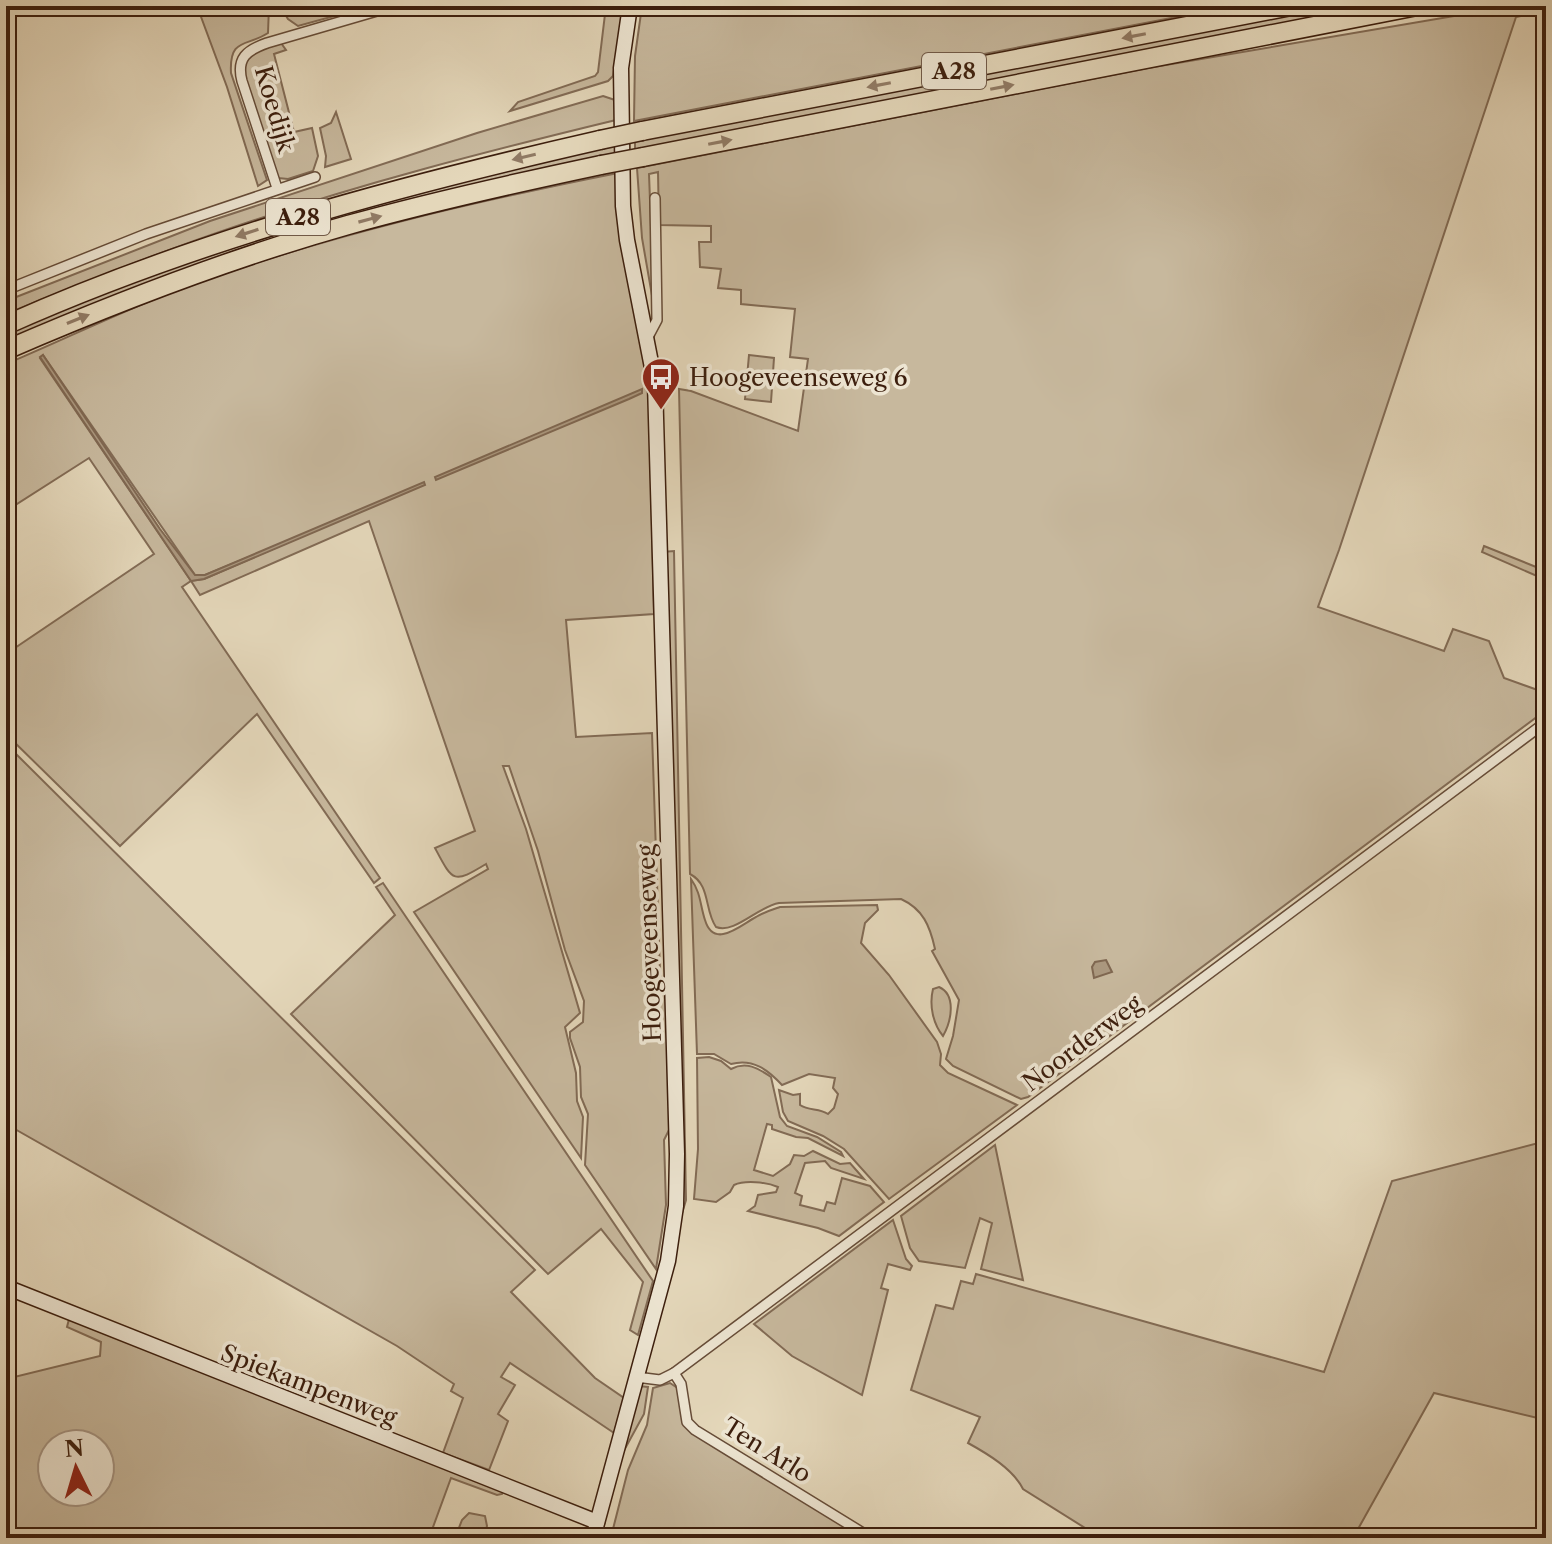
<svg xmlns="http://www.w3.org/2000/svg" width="1552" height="1544" font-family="'Libre Caslon Text',serif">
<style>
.green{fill:#c7b89d;stroke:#826b55;stroke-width:2;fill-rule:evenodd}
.water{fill:#ab987f;stroke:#7f6751;stroke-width:2}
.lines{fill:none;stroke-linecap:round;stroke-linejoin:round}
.street-casing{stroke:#664c38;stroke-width:12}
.secondary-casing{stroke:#3c1e0d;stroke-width:17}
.highway-casing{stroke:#3c1e0d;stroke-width:21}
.street{stroke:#ede5d2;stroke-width:9}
.secondary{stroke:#ede5d2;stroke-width:14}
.highway{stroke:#e4d7ba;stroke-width:18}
.highway-bridge-casing{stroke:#3c1e0d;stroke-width:21;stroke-linecap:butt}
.highway-bridge{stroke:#e4d7ba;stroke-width:18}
.oneway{fill:#907a64}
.labels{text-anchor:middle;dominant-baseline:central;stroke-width:7;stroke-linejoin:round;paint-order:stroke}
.shield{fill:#ede5d2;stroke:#715a48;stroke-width:2}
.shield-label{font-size:22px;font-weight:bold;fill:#3c1e0d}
.street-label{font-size:24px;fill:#3c1e0d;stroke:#ede5d2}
.poi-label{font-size:24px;fill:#3c1e0d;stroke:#ede5d2;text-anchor:start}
</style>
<rect width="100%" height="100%" fill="#e4d7ba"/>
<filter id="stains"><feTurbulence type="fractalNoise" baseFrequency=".0025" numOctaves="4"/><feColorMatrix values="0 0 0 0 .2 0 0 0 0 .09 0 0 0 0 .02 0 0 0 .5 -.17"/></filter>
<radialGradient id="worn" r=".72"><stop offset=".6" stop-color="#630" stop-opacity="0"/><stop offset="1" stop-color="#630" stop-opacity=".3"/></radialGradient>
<g class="green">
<path d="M197,6H269L268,33C247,47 229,37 231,73L267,180L258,186L227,87Z"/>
<polygon points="280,6 371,6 298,26 288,19"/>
<polygon points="606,6 624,6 613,76 608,81 510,111 518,102 595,76 598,72"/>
<polygon points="642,6 760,8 761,6 1234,6 634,121 635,56"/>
<polygon points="1335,6 1391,6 635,150 635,140"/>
<path d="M1513,6H1546V11L1516,17L1339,550L1318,607L1444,651L1453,629L1489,641L1504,678L1546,693V710L1028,1097L1021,1099L953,1066L946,1059L953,1036L959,1000L932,951L935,949C930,926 923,909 901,899L779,903C757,907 735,934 716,927C704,910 711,885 690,874L679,389L691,391L798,431L808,359L790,357L795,309L741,304V290L718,288L721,269L700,267L699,242H711V226L659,225L658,172L649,174L654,307L642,238L637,168L1148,68Z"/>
<polygon points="281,43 286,50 274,54 294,132 312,128 318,156 313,171 288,179 278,178 244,75 244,60 254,52"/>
<path d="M603,96L615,100L616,120C488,151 359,184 234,227C157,253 82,283 6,314V301L210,221L477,133Z"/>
<polygon points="336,112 351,159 325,167 326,156 320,128 331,123"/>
<polygon points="617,144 618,153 485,184 6,343 6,333 160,270 412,192"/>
<path d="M618,173L649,396L654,614L566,620L576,737L652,733L660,972L667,1006L671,1126L664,1140L666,1205L656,1269L585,1165L588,1114L581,1097L580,1067L570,1038V1032L583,1022L584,1001L565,950L538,851L509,766H503L526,829L580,1013L565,1027L576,1073L577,1101L583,1117L581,1158L414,912L488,869L486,864C453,884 453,882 435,848L475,831L369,521L200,595L191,581L182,587L380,878L374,883L257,714L120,846L6,734V654L154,554L89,458L6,511V364C65,339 124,310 185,287C326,236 472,202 618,173ZM43,355L195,575H205L365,509L204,579L191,581L40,358Z"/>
<polygon points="749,355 774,358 771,402 745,399"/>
<polygon points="1484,546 1546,571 1546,580 1482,552"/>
<polygon points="674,551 686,1200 680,1220 662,552"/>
<polygon points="6,744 535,1270 511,1292 595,1378 624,1398 614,1433 510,1363 501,1377 515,1385 498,1414 508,1421 489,1470 443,1453 463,1398 451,1391 454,1384 397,1346 6,1124"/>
<path d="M691,879C701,893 700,905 705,920C714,950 741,925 756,917C764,912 771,910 780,907L877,905L878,910L865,923L861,943L889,975L937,1042L941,1054L940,1065L948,1073L1017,1105L889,1199L844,1149L823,1136L788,1121L783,1112L779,1090L793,1095L800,1094V1105C809,1111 819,1108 828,1114L834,1108L838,1094L833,1088L835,1078L809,1074L782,1085C768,1070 753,1058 731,1064L714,1054H697Z"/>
<polygon points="383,883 653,1281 638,1335 630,1330 643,1282 601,1229 548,1274 291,1014 395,915 376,887"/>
<path d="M939,987C957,995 951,1022 943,1036C933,1024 929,1005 933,989Z"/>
<path d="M709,1057L721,1061L731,1069C746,1061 758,1068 771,1077L780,1117L787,1126L817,1137L841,1152L843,1156L808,1138L796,1137L772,1129V1125L767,1124L754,1170L773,1176L790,1164L794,1155L804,1156L813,1151L840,1164L850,1163L864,1179L831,1168L825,1161L805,1163L795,1193L802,1196L800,1205L824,1211L827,1202L835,1204L842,1178L870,1186L884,1202L839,1236L818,1228L748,1211L755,1206L758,1195L776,1192L778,1187C766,1182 745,1180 734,1185L730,1192L716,1202L694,1199L698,1149L697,1058Z"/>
<path d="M1546,1141V1420L1434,1393L1353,1538H1101L1023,1489C1013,1469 988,1454 968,1443L980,1417L911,1390L936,1305L953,1309L961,1281L973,1284L976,1274L1324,1372L1392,1181Z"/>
<polygon points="995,1145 1023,1280 981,1269 992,1223 980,1218 965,1268 919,1261 910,1248 901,1216"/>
<polygon points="893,1220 906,1259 912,1266 910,1270 888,1264 881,1288 888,1290 862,1395 792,1356 754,1324"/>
<path d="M69,1319L504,1488L502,1494L497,1495L451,1478L429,1538H6V1379L100,1356L101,1342L67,1327ZM52,1444H100V1492H52Z"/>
<polygon points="670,1383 679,1389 685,1424 865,1538 632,1538 613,1529 628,1470 647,1425 653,1388"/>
<polygon points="639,1386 648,1387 644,1414 621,1456"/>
<polygon points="469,1513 485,1516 487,1526 483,1538 455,1538 462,1520"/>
</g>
<g class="water">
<polygon points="43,355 160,529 195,575 205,575 424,482 425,485 204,579 191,581 40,357"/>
<polygon points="642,389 642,393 629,399 436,480 435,477"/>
<polygon points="1106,960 1112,972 1094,978 1092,967 1095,962"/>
</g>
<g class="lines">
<g class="street-casing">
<g id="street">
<path d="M277,188L242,81C236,58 247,50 267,43L394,6"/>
<polyline points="6,290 146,234 315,177"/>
<polyline points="648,337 657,320 655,198"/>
<polyline points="674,1373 681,1384 687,1422 695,1430 871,1538"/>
<polyline points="636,1377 660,1380 674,1373 1546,722"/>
</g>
</g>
<g class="secondary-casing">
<g id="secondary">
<polyline points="6,1287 597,1522"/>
<polyline points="593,1538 668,1261 676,1206 677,1154 655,383 627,240 623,206 621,68 630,6"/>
</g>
</g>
<g class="highway-casing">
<g id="highway">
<polyline points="642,131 1291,6"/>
<polyline points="643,157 1417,6"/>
<path d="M6,325C196,240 398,186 600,140"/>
<path d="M6,350C117,302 231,258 348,225C431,202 516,183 601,165"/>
</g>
</g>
<use href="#street" class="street"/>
<use href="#secondary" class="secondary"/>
<use href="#highway" class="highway"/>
<g class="highway-bridge-casing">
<g id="highway-bridge">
<polyline points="600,140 642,131"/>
<polyline points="601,165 643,157"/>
</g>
</g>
<use href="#highway-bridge" class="highway-bridge"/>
</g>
<defs><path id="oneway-solid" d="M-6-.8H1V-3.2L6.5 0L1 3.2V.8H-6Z" transform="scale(2)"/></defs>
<g class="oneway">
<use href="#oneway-solid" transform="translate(1134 36) rotate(169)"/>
<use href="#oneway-solid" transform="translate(879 85) rotate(169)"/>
<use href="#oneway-solid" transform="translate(1002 87) rotate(-11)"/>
<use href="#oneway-solid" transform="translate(720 142) rotate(-11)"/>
<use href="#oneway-solid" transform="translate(524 157) rotate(167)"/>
<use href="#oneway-solid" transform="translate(370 219) rotate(-15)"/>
<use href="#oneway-solid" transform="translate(247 233) rotate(162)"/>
<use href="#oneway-solid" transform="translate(78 319) rotate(-22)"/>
</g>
<defs>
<g id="bus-pin" transform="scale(2)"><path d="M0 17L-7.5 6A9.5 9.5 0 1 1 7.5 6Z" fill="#8f2418" stroke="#ede5d2"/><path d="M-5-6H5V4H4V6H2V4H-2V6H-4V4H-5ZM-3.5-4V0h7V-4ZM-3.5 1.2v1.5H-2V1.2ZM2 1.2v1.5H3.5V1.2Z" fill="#fff"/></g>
</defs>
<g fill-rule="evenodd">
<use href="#bus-pin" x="661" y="377"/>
</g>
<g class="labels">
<g class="shield">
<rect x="922" y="53" width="64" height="36" rx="6"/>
<rect x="266" y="199" width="64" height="36" rx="6"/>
</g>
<g class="shield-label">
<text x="954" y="71">A28</text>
<text x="298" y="217">A28</text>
</g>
<g class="street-label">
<text transform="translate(275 109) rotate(74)">Koedijk</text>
<text transform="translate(649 943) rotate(-92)">Hoogeveenseweg</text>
<text transform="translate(1082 1043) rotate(-37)">Noorderweg</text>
<text transform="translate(309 1385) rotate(21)">Spiekampenweg</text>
<text transform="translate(767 1450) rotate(32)">Ten Arlo</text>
</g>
<g class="poi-label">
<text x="689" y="377">Hoogeveenseweg 6</text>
</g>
</g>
<rect width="1552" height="1544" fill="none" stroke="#e4d7ba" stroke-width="32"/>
<rect x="8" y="8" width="1536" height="1528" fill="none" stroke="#3c1e0d" stroke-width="4"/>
<rect x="16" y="16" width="1520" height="1512" fill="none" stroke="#3c1e0d" stroke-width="2"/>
<g transform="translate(76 1468) rotate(355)"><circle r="38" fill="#ede5d2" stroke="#a69583" stroke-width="2"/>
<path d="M0-6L14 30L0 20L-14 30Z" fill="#8f2418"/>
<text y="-12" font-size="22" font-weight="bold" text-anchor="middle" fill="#3c1e0d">N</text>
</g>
<rect width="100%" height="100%" filter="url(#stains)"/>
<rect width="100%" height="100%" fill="url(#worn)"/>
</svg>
